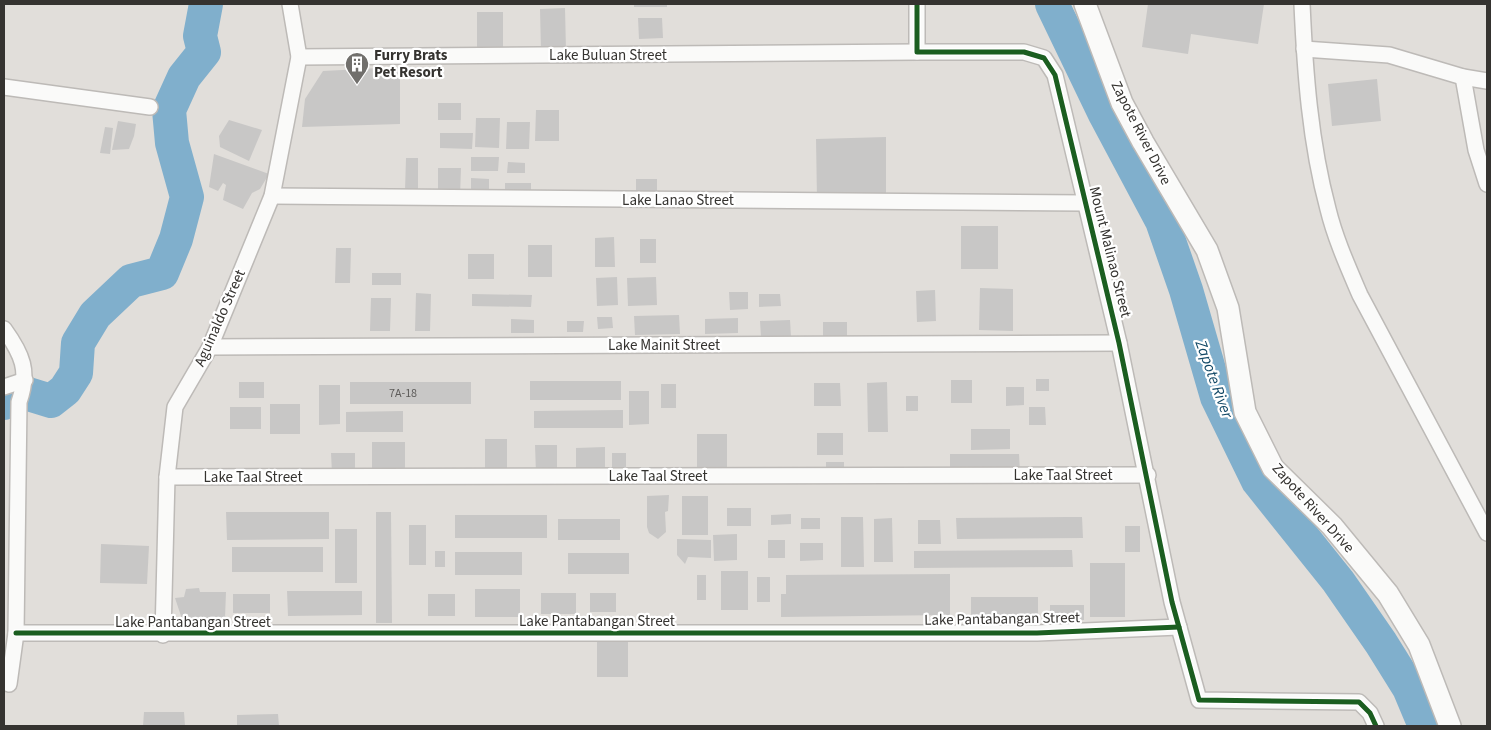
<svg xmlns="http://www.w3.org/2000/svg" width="1491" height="730" font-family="'Source Sans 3',sans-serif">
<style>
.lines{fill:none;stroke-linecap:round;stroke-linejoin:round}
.river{stroke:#80afcc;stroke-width:34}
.building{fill:#c8c7c6}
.street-casing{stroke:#bdbab7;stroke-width:18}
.secondary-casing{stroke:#bdbab7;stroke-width:24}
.street{stroke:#fafaf9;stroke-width:15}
.secondary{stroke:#fafaf9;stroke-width:21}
.cycleway-casing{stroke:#fff;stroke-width:8}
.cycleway{stroke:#1b5e20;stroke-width:5}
.labels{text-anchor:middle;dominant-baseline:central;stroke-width:4.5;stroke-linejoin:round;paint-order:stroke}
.number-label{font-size:12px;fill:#5d5b59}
.poi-label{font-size:15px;font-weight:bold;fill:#353330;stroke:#fff;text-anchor:start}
.street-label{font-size:15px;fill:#353330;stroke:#fff}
.water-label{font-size:16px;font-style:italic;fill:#114866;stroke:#fff}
</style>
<rect width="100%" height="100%" fill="#e1deda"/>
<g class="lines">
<g class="river">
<polyline points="1052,4 1105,114 1162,221 1186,290 1217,397 1258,481 1338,581 1381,643 1409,688 1425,726"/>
<polyline points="4,403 25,393 51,401 65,390 76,373 78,343 95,315 131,281 162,273 176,239 187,197 172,143 169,110 184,77 204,52 200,36 206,4"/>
</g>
</g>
<g class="building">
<rect x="634" y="4" width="33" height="3"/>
<polygon points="1148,4 1264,4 1258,44 1191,34 1188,54 1142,47"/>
<polygon points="565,8 566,51 541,51 540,9"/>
<polygon points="477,12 503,12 503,51 477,52"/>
<polygon points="638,18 662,18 663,38 639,39"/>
<polygon points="400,67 400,124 302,127 305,99 323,71"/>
<polygon points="1377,79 1381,121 1332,126 1328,84"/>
<rect x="438" y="103" width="23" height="17"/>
<polygon points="536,110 559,110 559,141 535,141"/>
<polygon points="476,118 500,118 499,148 475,147"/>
<polygon points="229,120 262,130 249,161 220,147 219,136"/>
<polygon points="118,121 136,124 134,136 129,149 112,150"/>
<polygon points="507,122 530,122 529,149 506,149"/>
<polygon points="105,127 113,128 110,154 100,153"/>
<polygon points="440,133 473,133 472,149 440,148"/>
<polygon points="886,137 886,200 817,199 816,139"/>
<polygon points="214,154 269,174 260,189 252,193 243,209 223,200 226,185 223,183 218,191 209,187"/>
<polygon points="471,157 499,157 498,171 471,171"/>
<polygon points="406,158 418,158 418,191 405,191"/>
<polygon points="508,162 525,163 525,173 507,173"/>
<polygon points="438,168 461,168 460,196 438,196"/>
<polygon points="471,178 489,179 489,195 471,195"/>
<polygon points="636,179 657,179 657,196 636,195"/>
<polygon points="505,183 531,183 531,197 505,196"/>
<rect x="961" y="226" width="37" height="43"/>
<polygon points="614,237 615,267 595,267 595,238"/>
<rect x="640" y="239" width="16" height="24"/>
<rect x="528" y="245" width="24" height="32"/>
<polygon points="336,248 351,248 350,283 335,283"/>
<rect x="468" y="254" width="26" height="25"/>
<rect x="372" y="273" width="29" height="12"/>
<polygon points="617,277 618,305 597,306 596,278"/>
<polygon points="656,277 657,305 628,306 627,278"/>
<polygon points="980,288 1013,289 1013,331 979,330"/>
<polygon points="935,290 936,321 917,322 916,291"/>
<polygon points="729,292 748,292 748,309 730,310"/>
<polygon points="416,293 431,294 430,331 415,331"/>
<polygon points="472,294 532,295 531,307 472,306"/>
<polygon points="759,294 780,294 781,306 759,307"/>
<polygon points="371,298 391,298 390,331 370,331"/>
<polygon points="679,315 680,334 635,335 634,316"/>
<polygon points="597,317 612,317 613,328 598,329"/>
<polygon points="738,318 738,333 705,334 705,319"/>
<polygon points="511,319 534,320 534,333 511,333"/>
<polygon points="790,320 791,337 761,337 760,321"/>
<polygon points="567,321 584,321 583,332 567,332"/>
<polygon points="823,322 847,322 847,337 823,338"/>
<rect x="1036" y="379" width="13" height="12"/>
<rect x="951" y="380" width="21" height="23"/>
<rect x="530" y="381" width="91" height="19"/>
<rect x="239" y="382" width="25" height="16"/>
<rect x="350" y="382" width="121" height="22"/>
<polygon points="887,382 888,432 868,432 867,383"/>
<polygon points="814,383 840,383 841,406 814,406"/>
<rect x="661" y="384" width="15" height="24"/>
<polygon points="319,385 340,385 340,424 319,425"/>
<polygon points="1006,387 1024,387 1024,405 1006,406"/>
<polygon points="629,391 649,391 649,424 629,425"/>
<rect x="906" y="396" width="12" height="15"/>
<rect x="270" y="404" width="30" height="30"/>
<rect x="230" y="407" width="31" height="22"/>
<polygon points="1029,407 1045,407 1046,425 1029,425"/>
<polygon points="623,410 623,428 534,428 534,411"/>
<polygon points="403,411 403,432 346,432 346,412"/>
<polygon points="971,429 1010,429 1010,449 971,450"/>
<rect x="817" y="433" width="26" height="22"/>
<rect x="697" y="434" width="30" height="41"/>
<rect x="485" y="439" width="22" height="33"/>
<rect x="372" y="442" width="33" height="31"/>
<polygon points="535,445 557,445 557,473 536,473"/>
<polygon points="605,447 605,475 576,476 576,448"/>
<polygon points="331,453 355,453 355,473 332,473"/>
<rect x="612" y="453" width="14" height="21"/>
<polygon points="950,454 1019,454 1020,472 950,472"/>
<rect x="826" y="462" width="18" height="11"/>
<polygon points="669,495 668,511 665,512 666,532 658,539 649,533 647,527 647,496"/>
<rect x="682" y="496" width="26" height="39"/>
<rect x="727" y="508" width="24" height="18"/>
<polygon points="226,512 329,512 329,539 227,540"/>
<polygon points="376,512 391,512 392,623 376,623"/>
<polygon points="791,514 791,524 771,525 771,515"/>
<rect x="455" y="515" width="92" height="23"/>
<polygon points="841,517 863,517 864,567 841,567"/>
<polygon points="1067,517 1082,517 1083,538 957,539 956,518"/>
<rect x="801" y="518" width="19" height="11"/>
<polygon points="892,518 893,562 874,562 874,519"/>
<rect x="558" y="519" width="62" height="21"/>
<polygon points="918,520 940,520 941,544 918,544"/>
<rect x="409" y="525" width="17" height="40"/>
<rect x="1125" y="526" width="15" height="26"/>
<rect x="335" y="529" width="22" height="54"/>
<polygon points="737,534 737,560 714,561 713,535"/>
<polygon points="677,539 711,540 711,558 688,557 685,564 677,555"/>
<rect x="768" y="540" width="17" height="18"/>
<polygon points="800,543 823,543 823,560 800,561"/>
<polygon points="101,544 149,546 147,584 100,583"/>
<rect x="232" y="547" width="91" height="25"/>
<polygon points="1072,550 1073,567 914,568 914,551"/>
<rect x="435" y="551" width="10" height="16"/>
<rect x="455" y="552" width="67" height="23"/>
<rect x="568" y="553" width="61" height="21"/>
<rect x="1090" y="563" width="35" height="54"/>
<rect x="721" y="571" width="27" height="39"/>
<polygon points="950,574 950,615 781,617 781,594 786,594 786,575"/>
<rect x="697" y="575" width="9" height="25"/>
<rect x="757" y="577" width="13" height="25"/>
<polygon points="199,588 200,592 226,592 225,618 182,619 175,598 184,597 186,589"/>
<rect x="475" y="589" width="45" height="28"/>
<polygon points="287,591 362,591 362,615 288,616"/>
<rect x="541" y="593" width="35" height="21"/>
<rect x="590" y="593" width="26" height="19"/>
<rect x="233" y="594" width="37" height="19"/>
<rect x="428" y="594" width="27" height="22"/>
<rect x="971" y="597" width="67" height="22"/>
<polygon points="1050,605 1084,605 1084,620 1050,621"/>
<rect x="597" y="639" width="31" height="38"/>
<polygon points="144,712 184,712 185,726 143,726"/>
<polygon points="278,714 279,726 237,726 237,715"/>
</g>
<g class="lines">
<g class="street-casing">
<g id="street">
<polyline points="917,4 917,52 1024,52 1044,58 1055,75 1119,343 1172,602 1199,700 1359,702 1370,713 1376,726"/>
<path d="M1302,4C1305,72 1310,142 1328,209C1335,238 1348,267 1360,295L1487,533"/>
<polyline points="1304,49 1389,55 1463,77 1487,81"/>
<polyline points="299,57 917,52"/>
<polyline points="1463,77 1476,150 1487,184"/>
<polyline points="4,87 150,107"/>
<polyline points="272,196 1085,203"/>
<path d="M4,329C22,354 30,371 19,402L16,633L9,684"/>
<polyline points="210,347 1119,343"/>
<polyline points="4,387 25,380"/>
<polyline points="167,477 1148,475"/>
<polyline points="16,633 1037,633 1179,627"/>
<polyline points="163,635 167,477 175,407 210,347 272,196 299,57 290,4"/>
</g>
</g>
<g class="secondary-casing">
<polyline id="secondary" points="1085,4 1122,103 1143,142 1207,250 1228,308 1245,412 1273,468 1332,526 1388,594 1419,645 1450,726"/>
</g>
<use href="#street" class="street"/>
<use href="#secondary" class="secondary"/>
<g class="cycleway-casing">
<g id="cycleway">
<polyline points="917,4 917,52 1024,52 1044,58 1055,75 1119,343 1172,602 1199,700 1359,702 1370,713 1376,726"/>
<polyline points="16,633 1037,633 1179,627"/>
</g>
</g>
<use href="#cycleway" class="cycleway"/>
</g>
<defs>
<g id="building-pin" transform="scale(1.25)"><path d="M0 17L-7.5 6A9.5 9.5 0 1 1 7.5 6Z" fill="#716f6c" stroke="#fff"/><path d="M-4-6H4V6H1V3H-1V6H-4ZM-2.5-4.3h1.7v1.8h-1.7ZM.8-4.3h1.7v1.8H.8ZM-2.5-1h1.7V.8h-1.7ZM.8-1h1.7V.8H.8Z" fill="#fff"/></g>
</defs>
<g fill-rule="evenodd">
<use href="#building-pin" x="357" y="64"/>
</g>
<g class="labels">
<g class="number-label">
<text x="403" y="393">7A-18</text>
</g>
<g class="poi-label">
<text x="374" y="55">Furry Brats<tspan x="374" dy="17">Pet Resort</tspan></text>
</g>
<g class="street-label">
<text x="608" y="55">Lake Buluan Street</text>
<text transform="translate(1141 133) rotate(63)">Zapote River Drive</text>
<text x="678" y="200">Lake Lanao Street</text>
<text transform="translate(1110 252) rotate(76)">Mount Malinao Street</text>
<text transform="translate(220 318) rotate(-66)">Aguinaldo Street</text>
<text x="664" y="345">Lake Mainit Street</text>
<text x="1063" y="475">Lake Taal Street</text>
<text x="658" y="476">Lake Taal Street</text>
<text x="253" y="477">Lake Taal Street</text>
<text transform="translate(1313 508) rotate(48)">Zapote River Drive</text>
<text transform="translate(1002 619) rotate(-1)">Lake Pantabangan Street</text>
<text x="597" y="621">Lake Pantabangan Street</text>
<text x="193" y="622">Lake Pantabangan Street</text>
</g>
<g class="water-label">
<text transform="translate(1214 379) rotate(70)">Zapote River</text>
</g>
</g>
<rect width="1491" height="730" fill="none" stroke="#353330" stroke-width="10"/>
</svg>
